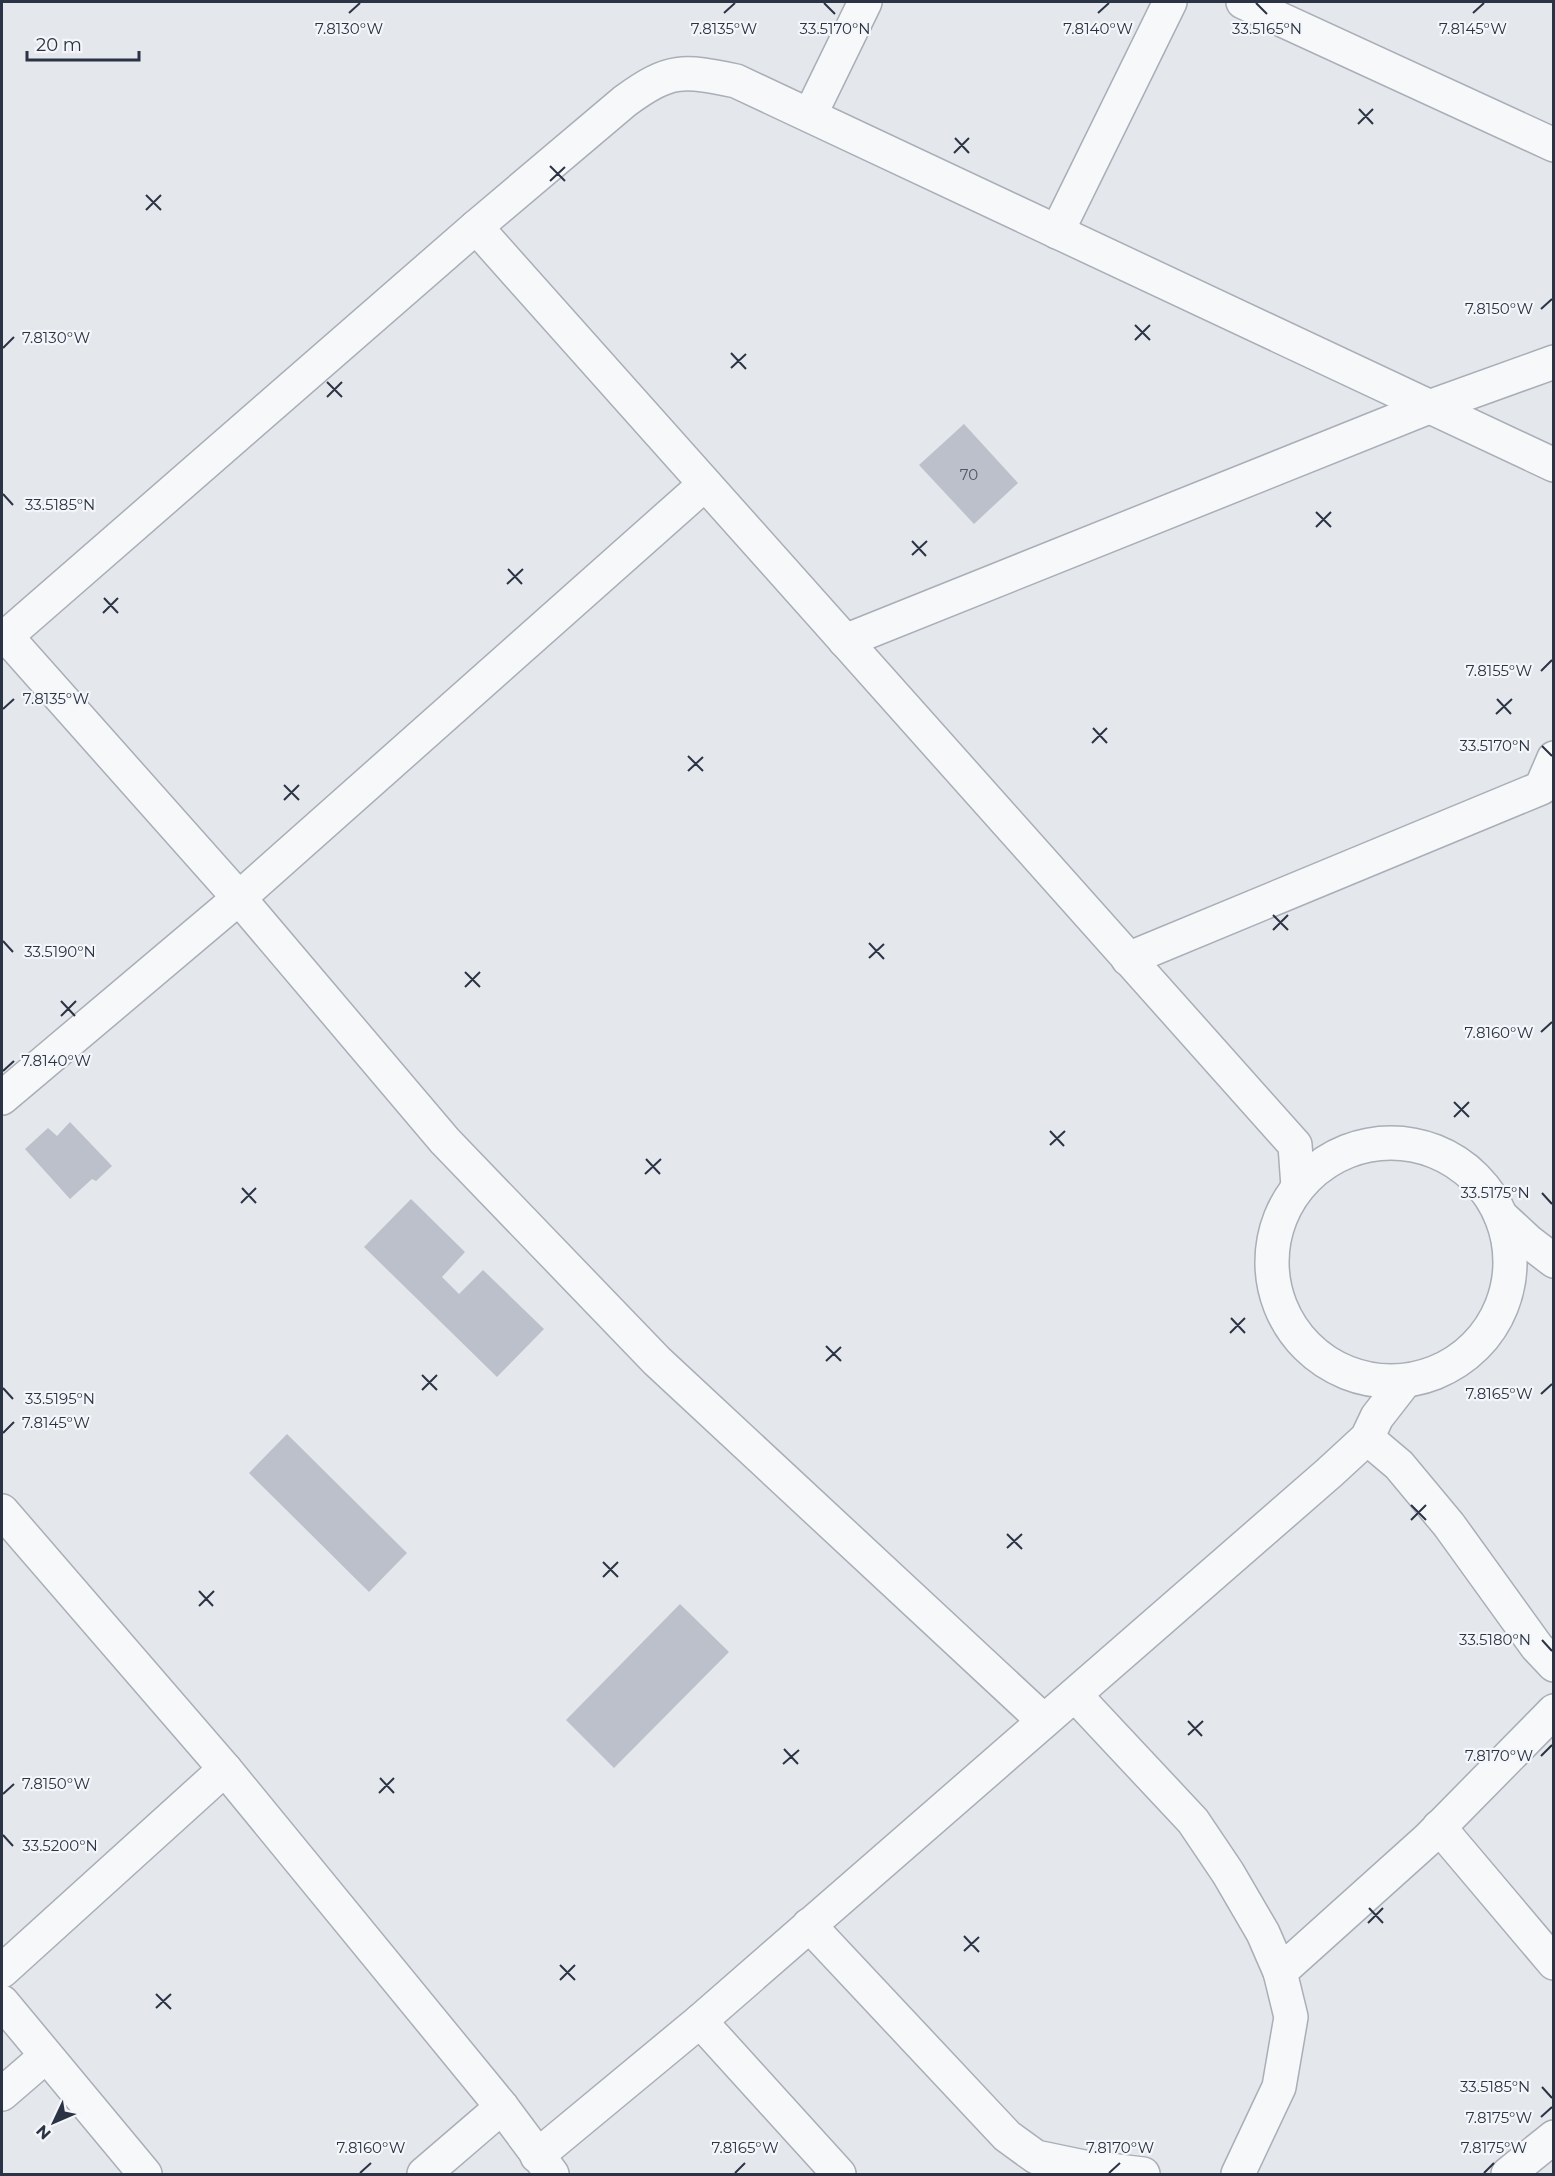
<svg xmlns="http://www.w3.org/2000/svg" width="1555" height="2176" font-family="Montserrat,sans-serif">
<style>
.building{fill:#bbc0ca}
.lines{fill:none;stroke-linecap:round;stroke-linejoin:round}
.minor-casing{stroke:#a9aeb7;stroke-width:36}
.minor{stroke:#f7f8fa;stroke-width:33}
.ticks{fill:none;stroke:#2b3445;stroke-width:2}
.labels{text-anchor:middle;dominant-baseline:central;stroke-width:4.5;stroke-linejoin:round;paint-order:stroke}
.number-label{font-size:15px;fill:#4f5766}
.ticks-label{font-size:15px;text-anchor:middle;fill:#2b3445;stroke:#f4f6f9;stroke-width:4.5;stroke-linejoin:round;paint-order:stroke}
</style>
<rect width="100%" height="100%" fill="#e4e7ec"/>
<g class="building">
<polygon points="964,424 1018,483 974,524 919,465"/>
<polygon points="70,1122 112,1166 96,1181 92,1179 70,1199 25,1149 48,1128 57,1136"/>
<polygon points="411,1199 465,1252 442,1277 459,1294 483,1270 544,1329 497,1377 364,1247"/>
<polygon points="287,1434 407,1553 369,1592 249,1473"/>
<polygon points="680,1604 729,1652 614,1768 566,1720"/>
</g>
<g class="lines">
<g class="minor-casing">
<g id="minor">
<polyline points="1243,2 1554,145"/>
<polyline points="810,115 865,2"/>
<polyline points="476,227 1295,1145 1298,1187"/>
<polyline points="1057,232 1170,2"/>
<polyline points="6,636 239,898 445,1141 657,1361 1044,1721"/>
<path d="M2,640L476,227L625,101C670,68 683,70 736,81L1554,465"/>
<polyline points="845,641 1429,407 1554,362"/>
<polyline points="1128,959 1541,788 1554,758"/>
<polyline points="2,1098 239,898 705,484"/>
<circle cx="1391" cy="1262" r="119"/>
<polyline points="1501,1216 1528,1241 1554,1261"/>
<polyline points="1367,1438 1399,1465 1449,1525 1537,1647 1554,1665"/>
<polyline points="2,1511 225,1769 502,2107 552,2174"/>
<polyline points="1075,1695 1193,1821 1228,1873 1263,1933 1280,1972 1291,2017 1279,2087 1238,2174"/>
<polyline points="1439,1827 1554,1963"/>
<polyline points="809,1925 1007,2136 1036,2157 1084,2167 1143,2174"/>
<polyline points="2,1971 225,1769"/>
<polyline points="1280,1972 1428,1839 1554,1711"/>
<polyline points="2,2002 145,2174"/>
<polyline points="700,2021 839,2174"/>
<polyline points="2,2094 46,2056"/>
<polyline points="537,2156 700,2021 1329,1473 1367,1438 1377,1417 1405,1381"/>
<polyline points="424,2174 502,2107"/>
<polyline points="1508,2174 1554,2137"/>
</g>
</g>
<use href="#minor" class="minor"/>
</g>
<path class="ticks" d="M824,3L835,14M1256,3L1267,14M349,13L360,3M724,13L735,3M1098,13L1109,3M1473,13L1484,3M1359,109L1373,124M1358,124L1373,109M955,138L969,153M954,153L969,138M550,166L565,181M550,181L565,167M146,195L161,210M146,210L161,195M1541,309L1552,299M1135,325L1150,340M1135,340L1150,325M3,348L14,337M731,353L746,369M731,368L746,354M327,382L342,397M327,397L342,382M3,494L13,505M1316,512L1331,527M1316,527L1331,512M912,541L926,556M912,555L927,541M508,569L522,584M507,584L523,569M104,598L118,613M103,613L118,598M1541,671L1552,660M1497,699L1511,714M3,709L14,699M1496,714L1512,699M1093,728L1107,743M1092,743L1107,728M1542,746L1552,756M688,756L703,771M688,771L703,757M284,785L299,800M284,800L299,785M1273,915L1288,930M1273,930L1288,915M3,941L13,952M869,943L884,959M869,958L884,944M465,972L480,987M465,987L480,972M61,1001L75,1016M61,1016L76,1001M1541,1032L1552,1022M3,1071L14,1061M1454,1102L1469,1117M1454,1117L1469,1102M1050,1131L1064,1146M1050,1145L1065,1131M646,1159L660,1174M645,1174L661,1159M242,1188L256,1203M1542,1193L1552,1204M241,1203L256,1188M1231,1318L1245,1333M1230,1333L1245,1318M826,1346L841,1361M826,1361L841,1347M422,1375L437,1390M3,1388L13,1399M422,1390L437,1375M1541,1394L1552,1384M3,1433L14,1422M1411,1505L1426,1520M1411,1520L1426,1505M1007,1534L1022,1549M1007,1548L1022,1534M603,1562L618,1577M603,1577L618,1562M199,1591L213,1606M199,1606L214,1591M1542,1640L1552,1651M1188,1721L1202,1736M1188,1735L1203,1721M784,1749L798,1764M1541,1756L1552,1745M783,1764L799,1750M380,1778L394,1793M379,1793L394,1778M3,1794L14,1784M3,1835L13,1846M1369,1908L1383,1923M1368,1923L1383,1908M964,1936L979,1952M964,1951L979,1937M560,1965L575,1980M560,1980L575,1965M156,1994L171,2009M156,2008L171,1994M1542,2087L1552,2098M1541,2117L1552,2107M360,2173L371,2163M735,2173L745,2163M1109,2173L1120,2163M1484,2173L1494,2163"/>
<g class="labels">
<g class="number-label">
<text x="969" y="474">70</text>
</g>
</g>
<g class="ticks-label">
<text x="349" y="34">7.8130°W</text>
<text x="724" y="34">7.8135°W</text>
<text x="1098" y="34">7.8140°W</text>
<text x="1473" y="34">7.8145°W</text>
<text x="835" y="34">33.5170°N</text>
<text x="1267" y="34">33.5165°N</text>
<text x="1499" y="314">7.8150°W</text>
<text x="56" y="343">7.8130°W</text>
<text x="60" y="510">33.5185°N</text>
<text x="1499" y="676">7.8155°W</text>
<text x="56" y="704">7.8135°W</text>
<text x="1495" y="751">33.5170°N</text>
<text x="60" y="957">33.5190°N</text>
<text x="1499" y="1038">7.8160°W</text>
<text x="56" y="1066">7.8140°W</text>
<text x="1495" y="1198">33.5175°N</text>
<text x="1499" y="1399">7.8165°W</text>
<text x="60" y="1404">33.5195°N</text>
<text x="56" y="1428">7.8145°W</text>
<text x="1495" y="1645">33.5180°N</text>
<text x="1499" y="1761">7.8170°W</text>
<text x="56" y="1789">7.8150°W</text>
<text x="60" y="1851">33.5200°N</text>
<text x="1495" y="2092">33.5185°N</text>
<text x="1499" y="2123">7.8175°W</text>
<text x="371" y="2153">7.8160°W</text>
<text x="745" y="2153">7.8165°W</text>
<text x="1120" y="2153">7.8170°W</text>
<text x="1494" y="2153">7.8175°W</text>
</g>
<rect width="1555" height="2176" fill="none" stroke="#2b3445" stroke-width="6"/>
<g transform="translate(54 2122) rotate(226)" stroke="#f4f6f9" stroke-width="4.5" paint-order="stroke">
<path d="M0-4.5L10 22L0 15L-10 22Z" fill="#2b3445"/>
<text y="-9" font-size="16" font-weight="bold" text-anchor="middle" fill="#2b3445">N</text>
</g>
<path d="M27 51v9h112v-9" fill="none" stroke="#2b3445" stroke-width="3"/>
<text x="36" y="51" font-size="18" fill="#2b3445" stroke="#f4f6f9" stroke-width="4.5" paint-order="stroke">20 m</text>
</svg>
